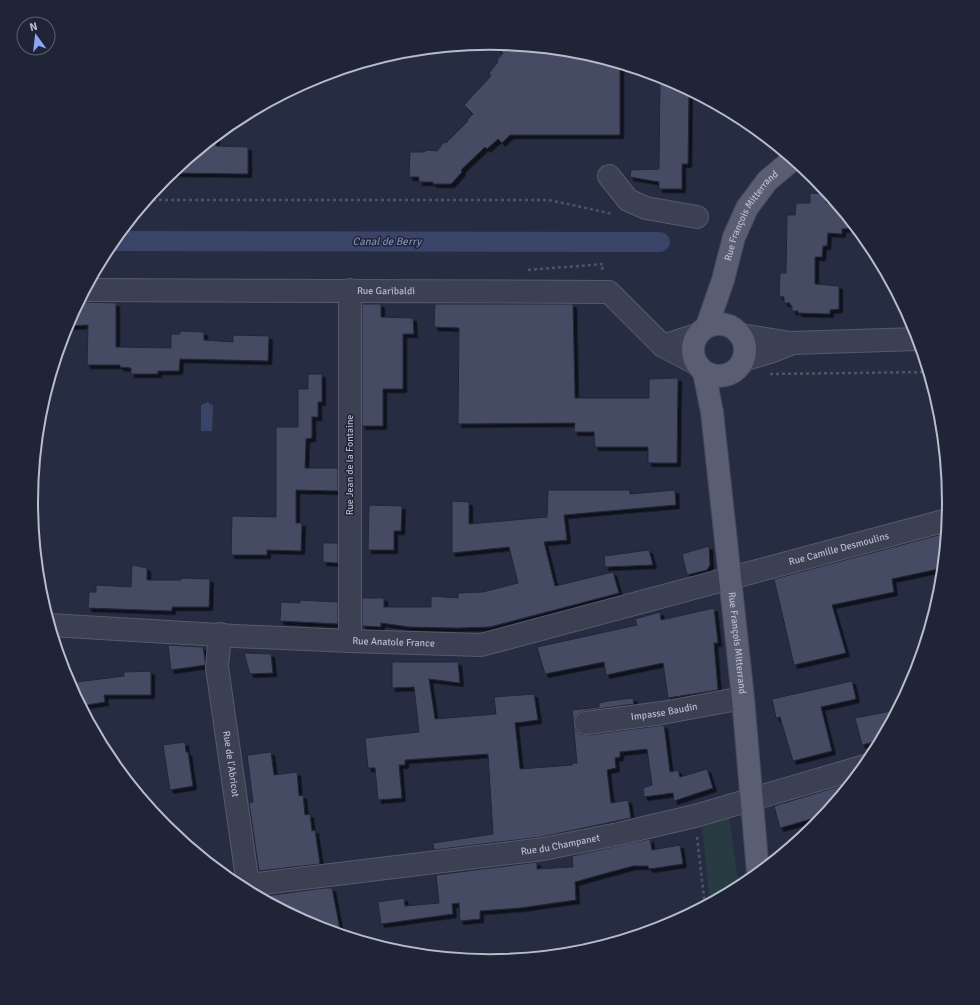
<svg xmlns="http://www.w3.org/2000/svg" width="980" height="1005" font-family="Signika,sans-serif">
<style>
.green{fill:#283b43}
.water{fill:#3a4469}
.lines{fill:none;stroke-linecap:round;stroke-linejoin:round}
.canal{stroke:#3a4469;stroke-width:20}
.building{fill:#454c64;stroke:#212639;filter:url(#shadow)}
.minor-casing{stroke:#565a6c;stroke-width:24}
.major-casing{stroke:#44485b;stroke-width:24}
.path{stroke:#475860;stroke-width:2.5;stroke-dasharray:3 3;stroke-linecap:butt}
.minor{stroke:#3b4052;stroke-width:22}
.major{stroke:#595e72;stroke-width:22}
.labels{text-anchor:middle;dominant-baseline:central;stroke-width:3;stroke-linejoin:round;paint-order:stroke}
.street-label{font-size:10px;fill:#b8bbcc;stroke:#1f2437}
.water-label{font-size:11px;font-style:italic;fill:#7f8bb3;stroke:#1f2437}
.rim{fill:none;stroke:#b8bbcc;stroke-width:2}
</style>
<defs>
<filter id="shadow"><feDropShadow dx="3.5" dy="3.5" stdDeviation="0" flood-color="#0009"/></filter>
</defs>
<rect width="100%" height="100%" fill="#262d42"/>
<polygon class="green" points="729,816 739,888 710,903 702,827 706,820"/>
<polygon class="water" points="208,402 211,405 213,405 212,431 201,431 201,405"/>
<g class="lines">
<polyline class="canal" points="114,241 660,242"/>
</g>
<g class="building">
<polygon points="493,44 580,52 620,64 620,135 510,135 502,143 498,139 487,149 485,147 461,170 462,172 451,184 433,184 433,182 419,182 419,177 409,177 410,152 425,152 426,150 437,151 444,142 446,143 468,121 467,120 473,114 464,105 491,76 489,73 498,62 497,60 503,53"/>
<polygon points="660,77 666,79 689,91 688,164 682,164 682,189 659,189 659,182 630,177 631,170 659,169"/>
<polygon points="216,136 216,146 248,147 248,174 171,173"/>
<polygon points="810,193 826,194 826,203 835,203 856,228 842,229 842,234 828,233 827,246 823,246 822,257 815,257 815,284 839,286 839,309 830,310 830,314 798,313 798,311 792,311 792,306 790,305 790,303 784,303 784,297 779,296 780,273 786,273 787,215 795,215 796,203 810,203"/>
<polygon points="80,301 86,302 116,303 116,347 171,348 171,334 180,334 180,331 204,332 204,340 233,342 233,335 269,336 268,361 180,359 179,371 158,371 158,374 131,374 131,368 120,367 120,365 87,365 88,325 67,326"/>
<polygon points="362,304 381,304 381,317 413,318 414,334 403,334 403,389 383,389 383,426 362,426"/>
<polygon points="435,304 573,304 575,398 649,398 649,379 678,378 677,463 648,463 648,447 595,447 594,432 574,432 575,423 458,424 459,328 434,327"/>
<polygon points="308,374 322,374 322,402 318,402 318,417 312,417 312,438 306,439 305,468 338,468 338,491 296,490 296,523 302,523 301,551 267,550 267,555 231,555 232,516 276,517 276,427 298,427 298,389 308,389"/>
<polygon points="548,490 630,490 630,494 675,490 676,505 564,515 567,540 544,542 555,586 613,572 619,593 490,627 457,628 409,627 381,623 381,627 362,626 362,598 384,598 384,607 431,607 431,596 458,598 458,593 483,592 518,583 509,547 452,553 452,501 469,502 469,524 547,517"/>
<polygon points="369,505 402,506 401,531 394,531 394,550 368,550"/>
<polygon points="946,533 943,568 892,579 894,592 832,605 846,653 794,665 774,579"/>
<polygon points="323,543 338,543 338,563 323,562"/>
<polygon points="709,546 710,565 707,570 687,575 682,554"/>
<polygon points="649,550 653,565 605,567 604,556"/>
<polygon points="132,565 147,568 147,580 181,580 181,578 210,579 209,607 172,607 172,611 88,608 89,592 96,592 96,585 131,587"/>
<polygon points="300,600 338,602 338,624 280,621 281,602 300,603"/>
<polygon points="714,608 718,643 714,643 718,690 668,698 663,663 606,675 604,662 545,674 537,647 637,625 635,619 660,612 661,620"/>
<polygon points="168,645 203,647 205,659 205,665 171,670"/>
<polygon points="244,653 271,654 273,673 250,674"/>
<polygon points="392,662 458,662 460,683 429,679 435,719 496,714 494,697 534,694 538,720 515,723 520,769 572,765 572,763 577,763 572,710 599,707 599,703 608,701 633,698 634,704 584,711 579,713 574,719 574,725 576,730 581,734 588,735 664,725 670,772 678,770 680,777 707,769 713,788 674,801 673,793 644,797 643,788 652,785 647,749 620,752 620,757 615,758 616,768 607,770 611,803 628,800 631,818 541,837 434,850 433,843 493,834 488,754 405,760 405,765 399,765 402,798 378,800 375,768 368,768 365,738 419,732 414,687 392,688"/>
<polygon points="151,671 151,695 104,695 105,702 81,706 69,683 124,676 124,672"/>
<polygon points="852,681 856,699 821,707 832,751 793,761 780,717 776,718 772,699"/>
<polygon points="897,710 881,740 862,745 855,718"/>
<polygon points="185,742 186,752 188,752 193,786 170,790 163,745"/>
<polygon points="271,752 274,775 297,772 299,796 303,795 305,815 310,814 312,831 315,830 320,864 259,871 249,803 253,802 247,755"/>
<polygon points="850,783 825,815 780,828 774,806"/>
<polygon points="650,839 652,850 680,845 683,864 649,869 648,866 633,866 596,876 575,882 576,900 520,908 480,911 480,919 460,921 459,903 452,904 453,914 381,924 378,902 404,898 405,906 439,903 436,875 537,862 537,869 573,867 572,856"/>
<polygon points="324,888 332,888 341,935 314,926 266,900 265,896"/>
</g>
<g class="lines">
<g class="minor-casing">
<g id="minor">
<polyline points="609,176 628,200 646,208 697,217"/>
<path id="s1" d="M86,290L609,292L663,346L697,364"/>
<polyline points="741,335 791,343 918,339"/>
<polyline points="663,346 697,335"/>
<polyline points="743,360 770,352 790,344"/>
<path id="s2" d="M50,625L235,636L350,641L481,645L947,520"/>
<path id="s3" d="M220,634L217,667L248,885L239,886"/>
<polyline points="350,641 350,290"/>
<path id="s4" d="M586,723L662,713L743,698"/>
<path id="s5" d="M248,885L543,849L618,834L695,816L865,766"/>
</g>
</g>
<g class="major-casing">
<g id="major">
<circle cx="719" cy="350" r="26"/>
<path id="s6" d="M707,326L723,280L734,237L747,208L767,181L792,160"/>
<path id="s7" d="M704,372L712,412L743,698L758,873"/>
</g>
</g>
<g class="path">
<polyline points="147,200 549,200 613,214"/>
<polyline points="528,270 603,264 602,271"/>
<polyline points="770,374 928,372"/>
<polyline points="697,837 705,906"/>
</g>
<use href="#minor" class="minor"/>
<use href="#major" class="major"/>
</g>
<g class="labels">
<g class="street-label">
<text stroke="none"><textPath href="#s6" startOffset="120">Rue François Mitterrand</textPath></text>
<text stroke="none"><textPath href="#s1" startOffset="300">Rue Garibaldi</textPath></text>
<text transform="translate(350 465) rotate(-90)">Rue Jean de la Fontaine</text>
<text stroke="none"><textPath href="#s2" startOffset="802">Rue Camille Desmoulins</textPath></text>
<text stroke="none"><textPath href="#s2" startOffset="344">Rue Anatole France</textPath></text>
<text stroke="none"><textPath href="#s7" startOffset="273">Rue François Mitterrand</textPath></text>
<text stroke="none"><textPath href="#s4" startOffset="79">Impasse Baudin</textPath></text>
<text stroke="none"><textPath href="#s3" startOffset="131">Rue de l'Abricot</textPath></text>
<text stroke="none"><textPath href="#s5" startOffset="315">Rue du Champanet</textPath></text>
</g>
<g class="water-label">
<text x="387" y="241">Canal de Berry</text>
</g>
</g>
<path d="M0 0H980V1005H0ZM38 502a452 452 0 1 1 904 0a452 452 0 1 1-904 0Z" fill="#1f2437" fill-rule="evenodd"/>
<path class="rim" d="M38 502a452 452 0 1 1 904 0a452 452 0 1 1-904 0Z"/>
<g transform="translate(36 36) rotate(345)"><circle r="19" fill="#1f2437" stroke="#5c6073"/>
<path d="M0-3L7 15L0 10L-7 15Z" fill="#8fa4f9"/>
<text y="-6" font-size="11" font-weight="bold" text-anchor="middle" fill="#b8bbcc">N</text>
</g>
</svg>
